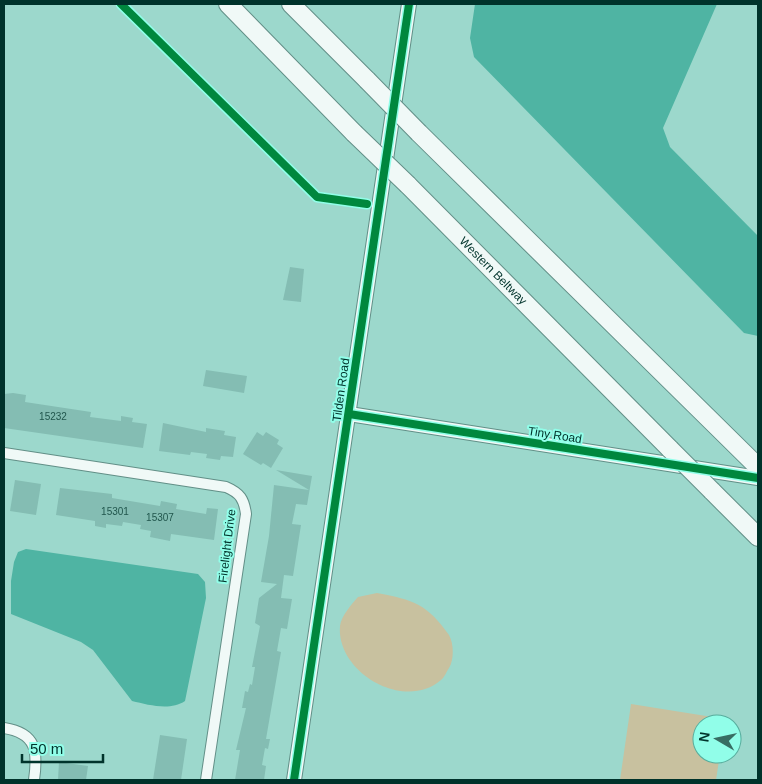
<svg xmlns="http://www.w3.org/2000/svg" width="762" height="784" font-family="Arial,sans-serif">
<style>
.green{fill:#c8c19f}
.water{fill:#4fb4a3}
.building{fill:#84bdb3}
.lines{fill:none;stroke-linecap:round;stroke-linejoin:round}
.street-casing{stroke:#628f87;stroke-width:12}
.secondary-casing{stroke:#628f87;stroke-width:16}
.highway-casing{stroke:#628f87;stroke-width:20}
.street{stroke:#f0f9f7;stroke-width:10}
.secondary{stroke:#f0f9f7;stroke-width:14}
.highway{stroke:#f0f9f7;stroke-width:18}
.highway-bridge-casing{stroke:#628f87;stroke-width:20;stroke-linecap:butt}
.highway-bridge{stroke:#f0f9f7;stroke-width:18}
.cycleway-casing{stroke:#91fee9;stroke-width:11}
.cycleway{stroke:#00873e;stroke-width:8}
.labels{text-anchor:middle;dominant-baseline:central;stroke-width:4;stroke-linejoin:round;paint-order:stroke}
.number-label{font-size:10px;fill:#21564d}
.street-label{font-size:12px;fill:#00332b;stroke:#91fee9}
</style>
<rect width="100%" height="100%" fill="#9cd8cc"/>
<g class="green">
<path d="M377,593C414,600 427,604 449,635C454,644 454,660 449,668C447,671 444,678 441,680C404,712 336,672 340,626C341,616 352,604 358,597Z"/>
<polygon points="631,704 725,719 724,724 702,724 702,754 720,754 716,780 620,780"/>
</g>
<g class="water">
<polygon points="475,4 717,4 663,128 670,147 758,236 758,336 744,333 474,57 470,38"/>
<path d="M26,549L198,574L205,582L206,598L185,701C170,711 149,705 132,701L93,650L81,642L11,614V581L14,562L18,552Z"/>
</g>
<g class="building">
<polygon points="290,267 304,269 301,302 283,300"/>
<polygon points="206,370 247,376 244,393 203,386"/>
<polygon points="13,393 26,395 25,402 91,412 90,417 121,421 121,416 133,418 132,422 147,424 143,448 4,428 4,394"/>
<polygon points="163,423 206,432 206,428 225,431 224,435 236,437 233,457 221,456 220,460 206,458 207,454 191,452 190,455 159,451"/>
<polygon points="257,432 263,436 266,432 279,440 277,444 283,448 271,468 263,463 261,465 243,454"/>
<polygon points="276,470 312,476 307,505 296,504 292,524 301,525 293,576 284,575 281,598 292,599 287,629 281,628 277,651 281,652 266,739 270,739 268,749 265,748 262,765 266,766 264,780 235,780 240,750 236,750 246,708 242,708 244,697 245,691 248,692 250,684 252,685 255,667 252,667 260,626 255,623 259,598 277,584 261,582 269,536 274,485 309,490"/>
<polygon points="15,480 41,484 36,515 10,511"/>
<polygon points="60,488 112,494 112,498 160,506 161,501 177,504 176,509 206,514 207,508 218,509 214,540 171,534 170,541 150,537 151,531 140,529 141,525 123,522 122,526 106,524 106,528 95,526 95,521 56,515"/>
<polygon points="160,735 187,739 181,780 153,780"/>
<polygon points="59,762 88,766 86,780 58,780"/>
</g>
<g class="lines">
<g class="street-casing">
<g id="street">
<path d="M4,453L226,487C240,493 244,499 246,514L206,780"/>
<path d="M4,728C37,733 38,752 34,780"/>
</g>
</g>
<g class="secondary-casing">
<g id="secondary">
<polyline points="349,414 758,478"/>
<polyline points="294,780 409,4"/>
</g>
</g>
<g class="highway-casing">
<g id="highway">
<polyline points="228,4 354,133"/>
<polyline points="291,4 367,80"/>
<polyline points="419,133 758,467"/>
<path id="s1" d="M408,185L670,449"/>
<polyline points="712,491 758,537"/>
</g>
</g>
<use href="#street" class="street"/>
<use href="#secondary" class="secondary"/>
<use href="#highway" class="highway"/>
<g class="highway-bridge-casing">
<g id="highway-bridge">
<polyline points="367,80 419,133"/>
<polyline points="354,133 408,185"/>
<polyline points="670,449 712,491"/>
</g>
</g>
<use href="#highway-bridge" class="highway-bridge"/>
<g class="cycleway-casing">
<g id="cycleway">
<polyline points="121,4 317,197 367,204"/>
<polyline points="349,414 758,478"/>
<polyline points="294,780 409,4"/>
</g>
</g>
<use href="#cycleway" class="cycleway"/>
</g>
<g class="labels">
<g class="number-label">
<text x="53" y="416">15232</text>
<text x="115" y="511">15301</text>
<text x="160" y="517">15307</text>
</g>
<g class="street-label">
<text stroke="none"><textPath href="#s1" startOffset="121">Western Beltway</textPath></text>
<text transform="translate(341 390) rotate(-82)">Tilden Road</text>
<text transform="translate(555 435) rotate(9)">Tiny Road</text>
<text transform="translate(227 546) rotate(-83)">Firelight Drive</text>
</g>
</g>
<rect width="762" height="784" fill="none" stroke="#00332b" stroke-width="10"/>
<g transform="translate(717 739) rotate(279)"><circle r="24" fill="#91fee9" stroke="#57ad9d"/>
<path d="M0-4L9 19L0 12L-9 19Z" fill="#376d63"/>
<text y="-8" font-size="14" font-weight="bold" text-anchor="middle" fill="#00332b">N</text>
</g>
<path d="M22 754v8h81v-8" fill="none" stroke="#00332b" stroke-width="2.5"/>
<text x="30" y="754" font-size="15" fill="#00332b" stroke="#91fee9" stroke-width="4" paint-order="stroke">50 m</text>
</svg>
